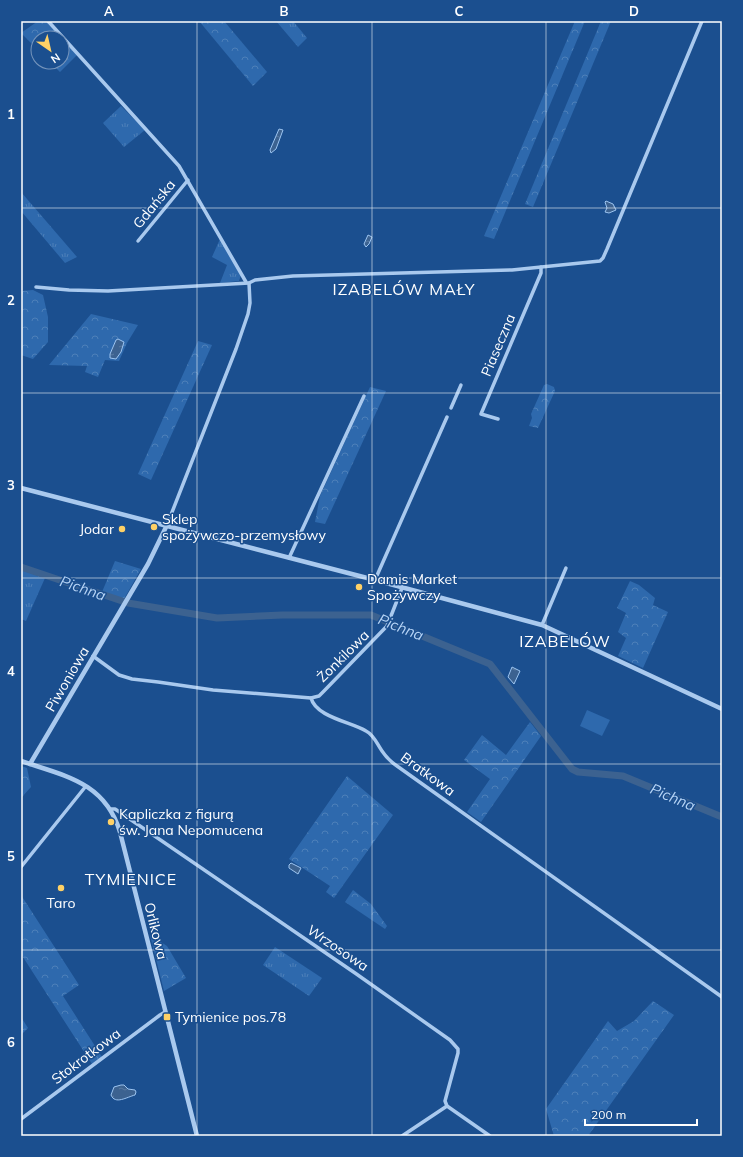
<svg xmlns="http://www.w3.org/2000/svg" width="743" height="1157" font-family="Mulish,sans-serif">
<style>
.grass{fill:url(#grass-tufts)}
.forest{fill:url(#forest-crowns)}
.pitch{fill:#2e69ad}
.water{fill:url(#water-ripples);stroke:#9cc4f0}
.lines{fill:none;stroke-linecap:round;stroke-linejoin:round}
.river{stroke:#3c6290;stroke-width:7}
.minor{stroke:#a9c9ee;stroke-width:3.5}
.tertiary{stroke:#a9c9ee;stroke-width:4.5}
.grid{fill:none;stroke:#fff;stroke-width:1;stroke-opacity:0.55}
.poi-dot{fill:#ffd166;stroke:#1b4f8f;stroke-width:1.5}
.labels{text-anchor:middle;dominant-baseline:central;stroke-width:3;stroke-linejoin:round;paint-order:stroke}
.street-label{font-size:14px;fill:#fff;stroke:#1b4f8f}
.poi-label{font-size:14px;fill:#fff;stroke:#1b4f8f;text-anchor:start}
.water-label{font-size:15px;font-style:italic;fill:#b5d3f5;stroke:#1b4f8f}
.quarter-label{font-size:16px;letter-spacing:1px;fill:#fff;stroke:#1b4f8f}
.neatline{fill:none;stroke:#fff;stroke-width:1.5}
.grid-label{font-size:13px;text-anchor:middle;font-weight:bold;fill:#fff}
</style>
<defs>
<pattern id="grass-tufts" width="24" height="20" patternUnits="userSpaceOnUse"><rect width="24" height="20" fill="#2e69ad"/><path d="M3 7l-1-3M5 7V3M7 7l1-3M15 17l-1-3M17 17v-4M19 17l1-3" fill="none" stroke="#4d80b9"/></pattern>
<pattern id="forest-crowns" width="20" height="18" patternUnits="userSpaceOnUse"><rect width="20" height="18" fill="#2e69ad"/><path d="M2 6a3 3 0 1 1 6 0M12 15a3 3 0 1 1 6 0" fill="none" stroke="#4d80b9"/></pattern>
<pattern id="water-ripples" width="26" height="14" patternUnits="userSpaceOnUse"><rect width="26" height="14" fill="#3c6290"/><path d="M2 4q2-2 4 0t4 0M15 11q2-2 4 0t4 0" fill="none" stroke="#597aa1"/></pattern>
</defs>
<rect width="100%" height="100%" fill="#1b4f8f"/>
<g class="grass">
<polygon points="276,21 293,21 307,38 298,47"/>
<polygon points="121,106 145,130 124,147 103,123"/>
<polygon points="21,192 77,257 65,263 21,211"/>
<polygon points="220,239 241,275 239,281 220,283 227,265 212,257"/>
<polygon points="21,570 45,578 26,621 21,619"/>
<polygon points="275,947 322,978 309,996 263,965"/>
</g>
<g class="forest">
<polygon points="38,21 46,21 61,38 38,38 38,50 21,33"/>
<polygon points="199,21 224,21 267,72 253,86"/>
<polygon points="575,21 585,21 494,239 484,236"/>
<polygon points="601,21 611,21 533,207 525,204"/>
<polygon points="62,39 77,55 60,72 50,62 62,62"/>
<polygon points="33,290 43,295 48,317 48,342 33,359 21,355 21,291"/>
<polygon points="91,314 138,325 127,343 119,361 105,360 98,377 85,372 87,366 49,365"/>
<polygon points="198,341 212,345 151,480 138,474"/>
<polygon points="547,384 554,387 555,391 538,428 529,426 532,418 531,414 544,385"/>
<polygon points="370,387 386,391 325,524 315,522 320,496"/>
<polygon points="115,561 141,569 124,599 102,592"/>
<polygon points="630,581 639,585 655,598 653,605 668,612 643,668 618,656 626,638 618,632 626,613 617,608"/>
<polygon points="530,722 541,736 481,822 467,812 490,779 464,760 482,735 506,755"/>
<polygon points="21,766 27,768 31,787 21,798"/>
<polygon points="347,776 393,815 334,898 326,892 330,886 289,859"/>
<polygon points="353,890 371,904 387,926 385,929 345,902"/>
<polygon points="21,895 79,985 63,996 102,1057 92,1064 21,954"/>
<polygon points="150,935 167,946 186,978 164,991"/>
<polygon points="653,1001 674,1015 588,1136 554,1136 546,1109 608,1021 617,1031 634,1021"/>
<polygon points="21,1017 28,1028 21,1035"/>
</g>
<polygon class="pitch" points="587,710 610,720 602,736 580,726"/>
<g class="water">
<polygon points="279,129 283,130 276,149 271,153 270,150"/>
<polygon points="606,201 613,204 616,210 609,213 605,212 607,208 605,202"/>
<polygon points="368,235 372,237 369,244 366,247 364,244"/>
<polygon points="118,339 124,342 121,352 116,359 110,358 110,354 116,340"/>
<polygon points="512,667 520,671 514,684 508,677"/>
<polygon points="291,863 301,868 298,874 289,868 289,865"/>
<path d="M121,1085H124L128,1089L135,1090L136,1092L135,1095C127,1097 115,1105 111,1095L114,1087Z"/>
</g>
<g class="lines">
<polyline class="river" points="21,567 128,603 217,618 282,615 371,615 490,664 572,769 578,772 623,776 722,817"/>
<g class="minor">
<polyline points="48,21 179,166 246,282"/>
<polyline points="138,241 188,180"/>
<polyline points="36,287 69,290 108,291 249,283 255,280 293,276 512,270 600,261 603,258 607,249 702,21"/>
<polyline points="451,408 461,385"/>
<polyline points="498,419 481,414 541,273 541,267"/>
<polyline points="167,525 236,349 248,314 250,303 249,283"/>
<polyline points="289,558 364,396"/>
<polyline points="375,580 447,417"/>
<polyline points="542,625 566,568"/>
<path d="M93,656L119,675L132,679L158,682L213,690L311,698C316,717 351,722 366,731C374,735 377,744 382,751C386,757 391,762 397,766L722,997"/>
<polyline points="311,698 319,696 324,691 387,626 402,588"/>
<polyline points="110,809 115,809 121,813 355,973 450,1040 458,1049 458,1053 445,1101 447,1106 490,1136"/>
<polyline points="21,867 86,786"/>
<polyline points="21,1119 160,1015 165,1012"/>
<polyline points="402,1136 447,1106"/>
</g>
<g class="tertiary">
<polyline points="21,488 375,580 542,625 722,709"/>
<path d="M21,761C65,776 105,782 120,832L197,1136"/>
<polyline points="30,764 148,564 167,525"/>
</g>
</g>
<path class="grid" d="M197,21V1136M372,21V1136M546,21V1136M21,208H722M21,393H722M21,578H722M21,764H722M21,950H722"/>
<g class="poi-dot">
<circle cx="154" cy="527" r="4"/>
<circle cx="122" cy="529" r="4"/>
<circle cx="359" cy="587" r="4"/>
<circle cx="111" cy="822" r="4"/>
<circle cx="61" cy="888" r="4"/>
<rect x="163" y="1013" width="8" height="8" rx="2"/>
</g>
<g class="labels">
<g class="street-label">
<text transform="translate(154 204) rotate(-51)">Gdańska</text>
<text transform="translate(498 345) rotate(-67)">Piaseczna</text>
<text transform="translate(343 656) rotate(-45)">Żonkilowa</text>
<text transform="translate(67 679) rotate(-60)">Piwoniowa</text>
<text transform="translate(428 774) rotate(36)">Bratkowa</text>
<text transform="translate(156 931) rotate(76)">Orlikowa</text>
<text transform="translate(338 948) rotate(34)">Wrzosowa</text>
<text transform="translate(86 1056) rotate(-37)">Stokrotkowa</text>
</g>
<g class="poi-label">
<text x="162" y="519">Sklep<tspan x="162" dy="16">spożywczo-przemysłowy</tspan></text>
<text x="114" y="529" text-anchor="end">Jodar</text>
<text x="367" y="579">Damis Market<tspan x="367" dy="16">Spożywczy</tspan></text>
<text x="119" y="814">Kapliczka z figurą<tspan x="119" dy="16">św. Jana Nepomucena</tspan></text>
<text x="61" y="903" text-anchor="middle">Taro</text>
<text x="175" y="1017">Tymienice pos.78</text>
</g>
<g class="water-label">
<text transform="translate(83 588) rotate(19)">Pichna</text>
<text transform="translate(401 627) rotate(22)">Pichna</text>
<text transform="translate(673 797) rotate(23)">Pichna</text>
</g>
<g class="quarter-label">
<text x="404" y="289">IZABELÓW MAŁY</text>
<text x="565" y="641">IZABELÓW</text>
<text x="131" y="879">TYMIENICE</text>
</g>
</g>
<rect width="743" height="1157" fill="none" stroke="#1b4f8f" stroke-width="44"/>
<g transform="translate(50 50) rotate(146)"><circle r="19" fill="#1b4f8f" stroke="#7695bc"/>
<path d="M0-3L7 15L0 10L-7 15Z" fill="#ffd166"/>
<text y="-6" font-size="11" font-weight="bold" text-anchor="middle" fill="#ffffff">N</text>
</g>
<path d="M585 1119v6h112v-6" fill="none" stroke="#ffffff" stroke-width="2"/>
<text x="591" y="1119" font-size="12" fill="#ffffff" stroke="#1b4f8f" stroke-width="3" paint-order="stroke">200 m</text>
<rect x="22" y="22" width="699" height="1113" class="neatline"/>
<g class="grid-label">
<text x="109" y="16">A</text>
<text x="284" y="16">B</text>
<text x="459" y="16">C</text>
<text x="634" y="16">D</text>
<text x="11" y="119">1</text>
<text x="11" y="305">2</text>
<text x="11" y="490">3</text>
<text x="11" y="676">4</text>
<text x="11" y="861">5</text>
<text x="11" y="1047">6</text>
</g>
</svg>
